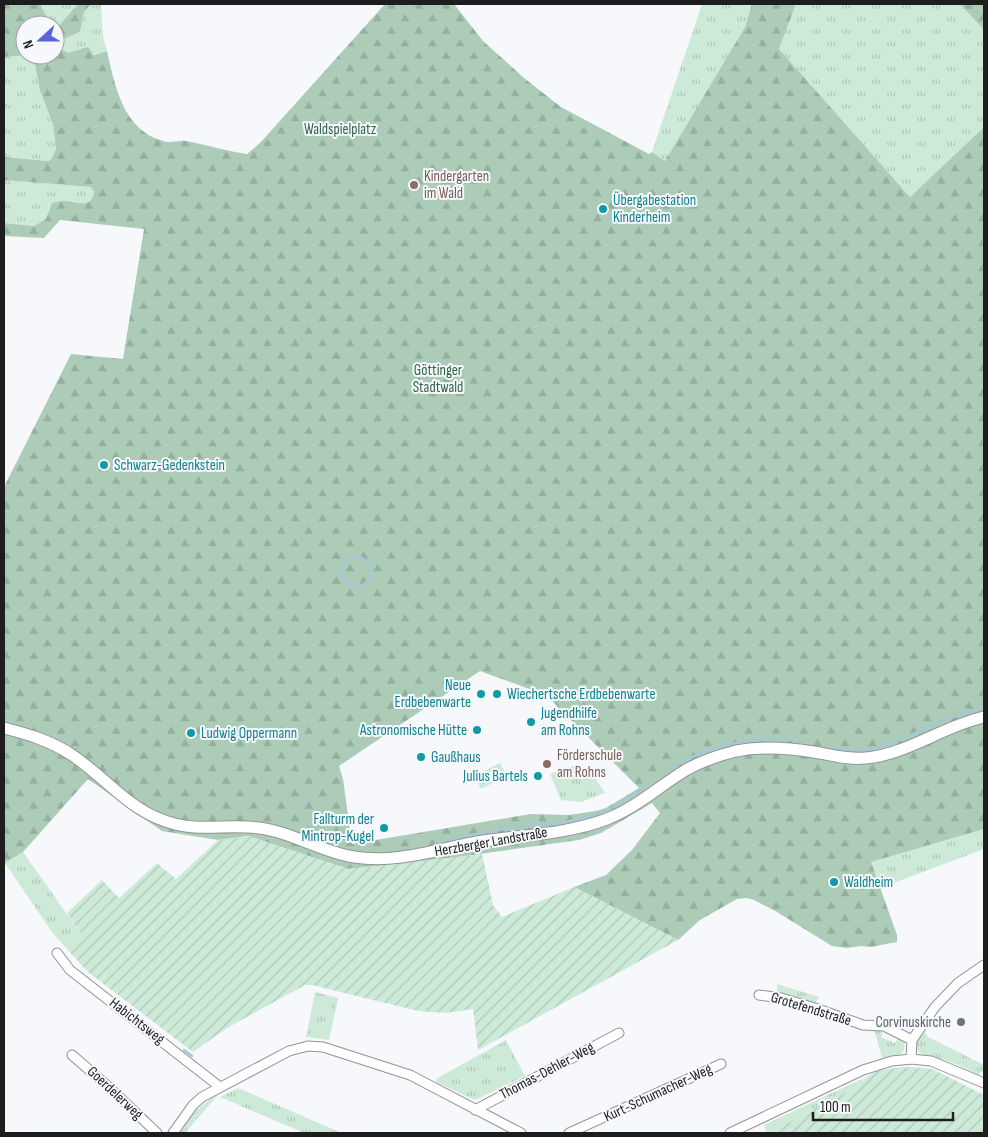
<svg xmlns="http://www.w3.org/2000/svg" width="988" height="1137" font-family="'Sofia Sans Condensed',sans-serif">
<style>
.grass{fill:url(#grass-tufts)}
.forest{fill:url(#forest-firs);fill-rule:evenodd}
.garden{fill:url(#garden-furrows)}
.pitch{fill:#ccead7}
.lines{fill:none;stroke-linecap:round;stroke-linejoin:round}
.stream{stroke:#a5c8d8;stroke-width:2.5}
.minor-casing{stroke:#939497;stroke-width:11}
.tertiary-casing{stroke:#939497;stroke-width:13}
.minor{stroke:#fff;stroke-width:9}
.tertiary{stroke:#fff;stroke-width:11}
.education-dot{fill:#8d6e63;stroke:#f6f8fb;stroke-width:2}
.culture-dot{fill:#0f9aa8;stroke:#f6f8fb;stroke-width:2}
.worship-dot{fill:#6b7280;stroke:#f6f8fb;stroke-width:2}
.labels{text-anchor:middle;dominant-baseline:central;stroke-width:4;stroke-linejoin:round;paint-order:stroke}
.park-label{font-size:15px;fill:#2e6346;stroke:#f6f8fb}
.education-label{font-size:15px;fill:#785e54;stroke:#f6f8fb;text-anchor:start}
.culture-label{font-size:15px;fill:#0d838f;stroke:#f6f8fb;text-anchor:start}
.street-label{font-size:15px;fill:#1d1d1e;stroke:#f6f8fb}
.worship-label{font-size:15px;fill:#5b616d;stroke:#f6f8fb;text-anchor:end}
</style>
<defs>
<pattern id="grass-tufts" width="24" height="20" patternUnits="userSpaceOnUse" patternTransform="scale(1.25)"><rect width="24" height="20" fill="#ccead7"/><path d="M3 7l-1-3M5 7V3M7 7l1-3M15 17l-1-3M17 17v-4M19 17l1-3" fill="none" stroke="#afc8b8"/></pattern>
<pattern id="forest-firs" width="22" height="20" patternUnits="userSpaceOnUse" patternTransform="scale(1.25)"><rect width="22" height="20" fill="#acccb8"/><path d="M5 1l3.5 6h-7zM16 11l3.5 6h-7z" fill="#94af9e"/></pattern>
<pattern id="garden-furrows" width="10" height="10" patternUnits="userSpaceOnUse" patternTransform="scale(1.25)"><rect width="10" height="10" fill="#ccead7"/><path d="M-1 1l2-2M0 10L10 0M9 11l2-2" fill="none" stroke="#afc8b8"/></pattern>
</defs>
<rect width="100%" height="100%" fill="#f6f8fb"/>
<g class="grass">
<polygon points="40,4 78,4 55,30 55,25 51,25"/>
<path d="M91,4H101L103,36L107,51C95,55 67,59 59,48C57,46 57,43 56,40L63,39L80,32L84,12Z"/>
<polygon points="702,4 752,4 745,27 665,161 652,152"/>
<polygon points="796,4 960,4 984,30 984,127 910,197 779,49"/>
<polygon points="30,55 35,65 40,91 53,124 56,149 51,160 47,161 4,157 4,57"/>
<path d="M4,180L91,187L94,192C91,212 76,199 65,201C60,201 54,206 50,208L46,219L34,226L4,223Z"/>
<polygon points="572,766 594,776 605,793 581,802 561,800 550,774"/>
<polygon points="984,829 984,849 883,887 881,891 870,862"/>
<polygon points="23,852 81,934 66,948 52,932 5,863"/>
<polygon points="777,984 819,997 815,1003 777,992"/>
<polygon points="315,992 338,998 329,1040 306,1037"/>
<path d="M874,1029L884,1030L881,1037L895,1043L899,1036C907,1042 907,1053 896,1056C891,1057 887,1057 882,1058Z"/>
<path d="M925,1032L928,1037L984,1065V1073L981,1071L979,1076C966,1068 952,1062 938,1058C932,1056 923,1057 919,1052C912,1044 919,1037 925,1032Z"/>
<polygon points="506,1040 525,1076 475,1100 436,1082 436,1079"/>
<polygon points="864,1078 860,1085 769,1133 762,1133 766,1131 764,1125"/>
<polygon points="238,1088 328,1127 342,1133 304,1133 220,1097"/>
<polygon points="216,1094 218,1095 185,1133 180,1133 193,1113"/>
</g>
<g class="forest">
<polygon points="4,4 40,4 51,25 25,25 25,55 29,55 4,57"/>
<path d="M78,4H91L84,12L80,32L63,39L56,40L60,49L68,53L88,47L94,55L107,51C115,86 123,130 163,141C170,144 178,140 186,141C207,145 226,151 247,154L260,143L385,4H454L483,41L524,78L561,107L649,154L652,152L665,161L745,27L752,4H796L779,49L910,197L984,127V829L871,862L897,935V942L871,947L861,946L847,948L832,946L777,912L754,900L747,898L737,899L700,920L678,940L574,887L606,875L632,850L660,813L652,803L601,833L579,840L444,859L348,869L248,836L218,840L162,831L88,779L23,852L5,863L4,487L71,354L123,359L144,229L60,220L44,238L4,236V223L34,226L46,219L52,203C56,202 60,201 64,201C76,200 91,211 94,192L91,187L4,180V157L47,161L51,160L56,149L53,124L40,91L35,65L30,55H55V30ZM480,671L546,695L639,788L606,808L596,811L569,815L531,814L352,844L343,779L339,766Z"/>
<polygon points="960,4 984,4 984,30"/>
</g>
<g class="garden">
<polygon points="248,836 348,869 482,854 493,905 502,917 574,887 678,940 478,1050 473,1009 446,1013 418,1011 312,985 305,985 227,1028 193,1052 88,972 66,948 81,934 67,913 102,880 119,898 157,863 176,879 218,840"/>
<path d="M911,1067L932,1069L984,1095V1133H769L860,1085C870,1068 894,1068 911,1067Z"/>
</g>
<polygon class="pitch" points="500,763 507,776 481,789 475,776"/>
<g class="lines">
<g class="stream">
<path d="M358,587C348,586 339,579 342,568C349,541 390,568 363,585"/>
<path d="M832,748C841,749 851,752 859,751C904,745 940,715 984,709"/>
<path d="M670,768C711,744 756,735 803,741"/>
<polyline points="447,840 506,828 546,825 587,818 617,805 648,784"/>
<polyline points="184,1050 192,1056"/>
</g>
<g class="minor-casing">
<g id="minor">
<polyline points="57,953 70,970 220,1087"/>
<polyline points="759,995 781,998 818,1009 863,1025 884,1026 912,1040"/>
<polyline points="72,1055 111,1089 157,1133"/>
<polyline points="911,1059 912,1040 935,1007 958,983 984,965"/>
<polyline points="475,1110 619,1033"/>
<polyline points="173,1133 193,1105 202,1097 289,1051 308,1046 323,1047 410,1075 521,1133"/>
<polyline points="569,1133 721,1064"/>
<polyline points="730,1133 863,1070 892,1061 911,1059 931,1061 984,1083"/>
</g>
</g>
<g class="tertiary-casing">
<path id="tertiary" d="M4,728C28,734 51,741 72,755C108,779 130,813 175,824C202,831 231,824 259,828C292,832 321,852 354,857C399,864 440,848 483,841C525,835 567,834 607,819C633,809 655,790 678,775C695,763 716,756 736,751C761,746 789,748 814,752C832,755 848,760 866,758C908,754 943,726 984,717"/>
</g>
<use href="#minor" class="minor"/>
<use href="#tertiary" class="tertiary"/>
</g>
<g class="education-dot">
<circle cx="414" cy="185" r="5"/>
<circle cx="547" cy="764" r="5"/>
</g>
<g class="culture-dot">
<circle cx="603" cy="209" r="5"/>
<circle cx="104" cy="465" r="5"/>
<circle cx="481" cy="694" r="5"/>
<circle cx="497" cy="694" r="5"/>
<circle cx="531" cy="722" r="5"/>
<circle cx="477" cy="730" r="5"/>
<circle cx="191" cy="733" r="5"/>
<circle cx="421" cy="757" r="5"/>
<circle cx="538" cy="776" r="5"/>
<circle cx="384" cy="828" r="5"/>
<circle cx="834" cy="882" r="5"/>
</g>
<circle class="worship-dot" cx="961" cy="1022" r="5"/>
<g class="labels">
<g class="park-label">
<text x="340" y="129">Waldspielplatz</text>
<text x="438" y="370">Göttinger<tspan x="438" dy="17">Stadtwald</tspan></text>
</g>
<g class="education-label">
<text x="424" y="176">Kindergarten<tspan x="424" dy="17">im Wald</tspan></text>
<text x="557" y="755">Förderschule<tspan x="557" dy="17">am Rohns</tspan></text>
</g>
<g class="culture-label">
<text x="613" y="200">Übergabestation<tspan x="613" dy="17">Kinderheim</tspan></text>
<text x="114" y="465">Schwarz-Gedenkstein</text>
<text x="471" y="685" text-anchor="end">Neue<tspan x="471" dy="17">Erdbebenwarte</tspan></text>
<text x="507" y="694">Wiechertsche Erdbebenwarte</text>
<text x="541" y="713">Jugendhilfe<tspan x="541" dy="17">am Rohns</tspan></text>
<text x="467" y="730" text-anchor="end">Astronomische Hütte</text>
<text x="201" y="733">Ludwig Oppermann</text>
<text x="431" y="757">Gaußhaus</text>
<text x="528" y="776" text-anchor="end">Julius Bartels</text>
<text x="374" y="819" text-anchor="end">Fallturm der<tspan x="374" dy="17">Mintrop-Kugel</tspan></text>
<text x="844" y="882">Waldheim</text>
</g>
<g class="street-label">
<text transform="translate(491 842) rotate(-10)">Herzberger Landstraße</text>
<text transform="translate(811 1009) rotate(17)">Grotefendstraße</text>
<text transform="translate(137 1021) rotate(38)">Habichtsweg</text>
<text transform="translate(547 1071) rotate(-28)">Thomas-Dehler-Weg</text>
<text transform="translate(115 1093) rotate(43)">Goerdelerweg</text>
<text transform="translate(658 1093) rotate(-25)">Kurt-Schumacher-Weg</text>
</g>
<g class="worship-label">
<text x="951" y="1022">Corvinuskirche</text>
</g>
</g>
<rect width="988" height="1137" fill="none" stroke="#1d1d1e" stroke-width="10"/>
<g transform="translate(40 40) rotate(249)"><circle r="24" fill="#f6f8fb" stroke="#9fa0a3"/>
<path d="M0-4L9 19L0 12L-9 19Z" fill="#5c62da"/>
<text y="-8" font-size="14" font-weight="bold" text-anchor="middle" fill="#1d1d1e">N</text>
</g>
<path d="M813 1112v8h140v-8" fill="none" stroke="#1d1d1e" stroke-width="2.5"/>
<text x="820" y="1112" font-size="15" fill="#1d1d1e" stroke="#f6f8fb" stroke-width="4" paint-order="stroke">100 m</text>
</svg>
